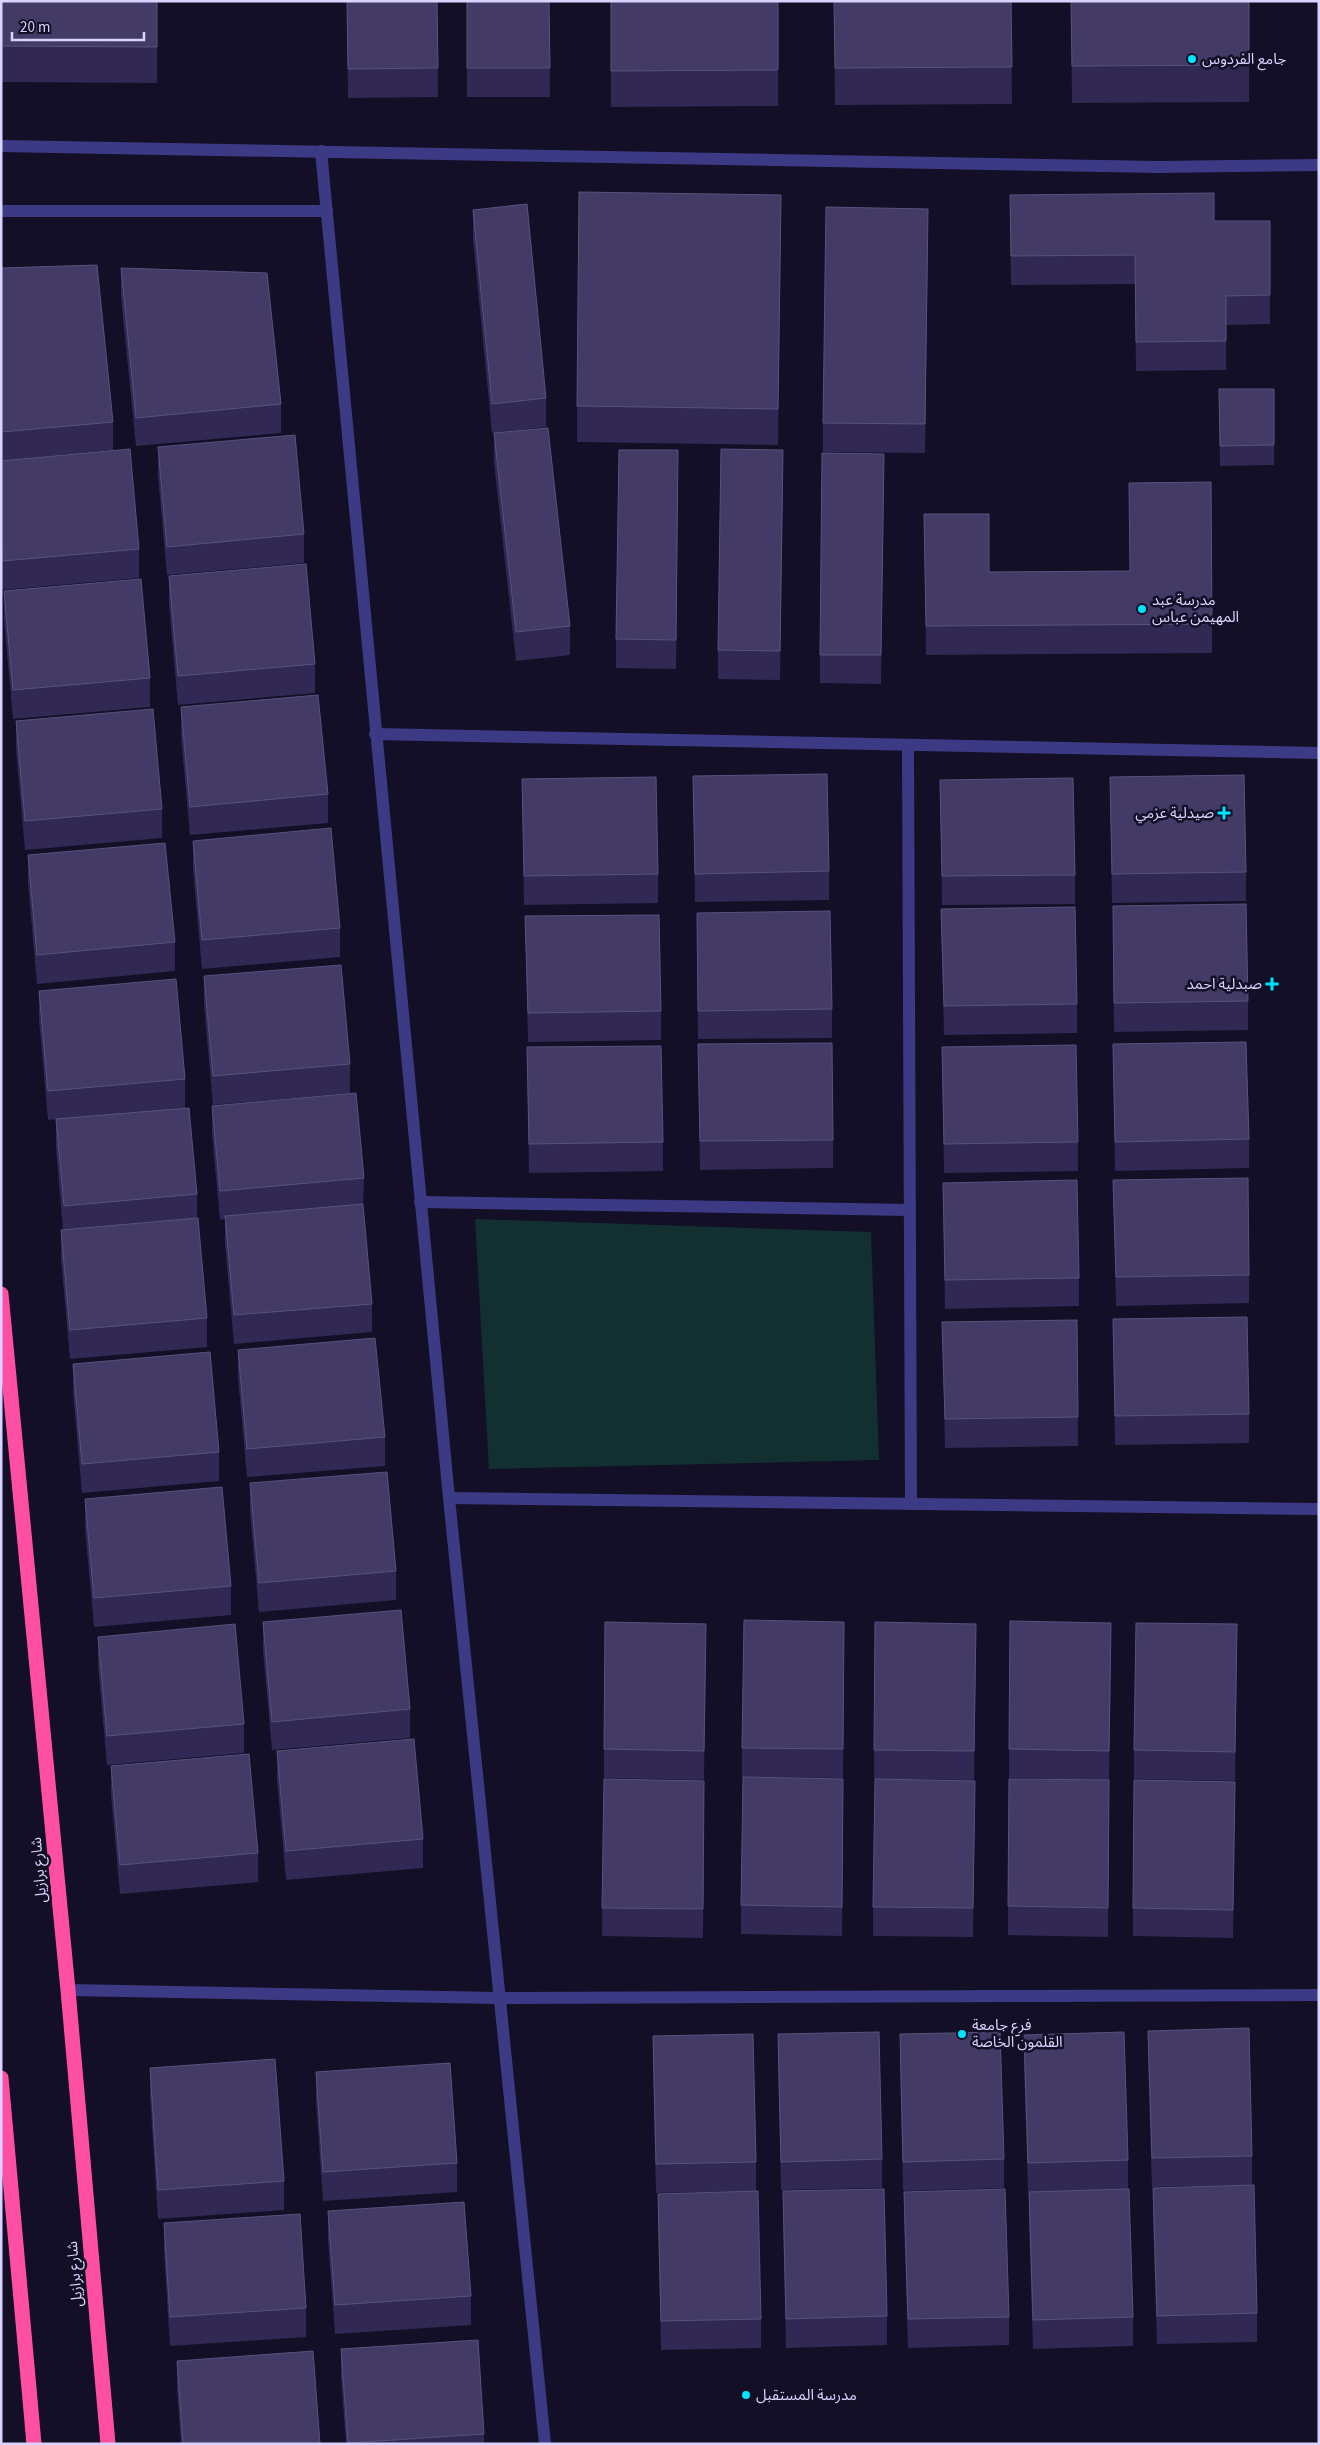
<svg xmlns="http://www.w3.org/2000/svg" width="1320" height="2445" font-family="'Source Sans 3','Noto Sans Arabic',sans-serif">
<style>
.green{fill:#12302f}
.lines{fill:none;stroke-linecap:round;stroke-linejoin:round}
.minor{stroke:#3d3a85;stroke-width:12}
.highway{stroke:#ff4fa3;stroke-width:15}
.wall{fill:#312854}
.shaded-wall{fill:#1d163a}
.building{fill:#433a66;stroke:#5a527e}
.poi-dot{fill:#00e5ff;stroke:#130f26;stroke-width:2}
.labels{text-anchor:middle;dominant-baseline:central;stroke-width:5;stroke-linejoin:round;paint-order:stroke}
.poi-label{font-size:15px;fill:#d9d4ff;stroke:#130f26;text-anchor:start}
.street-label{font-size:15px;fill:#d9d4ff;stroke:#130f26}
</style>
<rect width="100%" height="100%" fill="#130f26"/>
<polygon class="green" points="475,1219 871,1232 879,1460 489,1469"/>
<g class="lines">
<g class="minor">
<polyline points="1,146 1159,167 1319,165"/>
<polyline points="321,151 449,1498 545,2444"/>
<polyline points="1,211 327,211"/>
<polyline points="375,734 1319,753"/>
<polyline points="908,745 911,1504"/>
<polyline points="420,1202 910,1210"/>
<polyline points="449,1498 1319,1509"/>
<polyline points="68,1990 498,1998 1319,1995"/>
</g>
<g class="highway">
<polyline points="1,1294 68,1990 108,2444"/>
<polyline points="1,2078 34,2444"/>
</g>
</g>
<g class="wall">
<polygon points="1,1 157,1 157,83 1,82"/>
<polygon points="347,1 437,1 438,97 348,98"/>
<polygon points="467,1 549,1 550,97 467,97"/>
<polygon points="611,1 778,70 778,106 611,107"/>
<polygon points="834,1 1011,1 1012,104 835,105"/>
<polygon points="1071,1 1249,1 1249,102 1072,103"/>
<polygon points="1010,195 1214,221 1270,221 1270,324 1226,325 1226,370 1136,371 1135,284 1011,285"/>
<polygon points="473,210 546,398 546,427 492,433 473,239"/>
<polygon points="781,232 778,445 577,442 577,406"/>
<polygon points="928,237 925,453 823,452 823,423"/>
<polygon points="1,268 113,422 113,450 1,461"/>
<polygon points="121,268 281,404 281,433 136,446 121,297"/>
<polygon points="1219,389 1274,389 1274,465 1220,466"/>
<polygon points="494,433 570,626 570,655 516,661 494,462"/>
<polygon points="158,447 304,534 304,563 167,575 158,476"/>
<polygon points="1,461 139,549 139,578 2,590"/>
<polygon points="678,479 676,669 616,668 616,639"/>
<polygon points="783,479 780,680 718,679 718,650"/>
<polygon points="884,483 881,684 820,683 820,655"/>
<polygon points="924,514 989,572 1212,624 1212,653 926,655"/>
<polygon points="169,576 315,664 315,693 178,705 169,605"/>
<polygon points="4,591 150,678 150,707 13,719 4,620"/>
<polygon points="181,707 328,794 328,823 190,835 181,736"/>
<polygon points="16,721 162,809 162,838 25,850 16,750"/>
<polygon points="693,776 829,871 829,900 695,902"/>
<polygon points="1110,777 1246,872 1246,901 1112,903"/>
<polygon points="522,779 658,874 658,903 524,905"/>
<polygon points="940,780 1075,875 1075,904 942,905"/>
<polygon points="193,841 340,928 340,957 202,969 193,869"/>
<polygon points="28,855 175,942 175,971 37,984 28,884"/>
<polygon points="1113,906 1248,1001 1248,1030 1114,1032"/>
<polygon points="941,909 1077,1004 1077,1033 944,1035"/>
<polygon points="697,913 832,1009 832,1038 698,1039"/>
<polygon points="525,916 661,1011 661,1040 528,1042"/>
<polygon points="204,976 350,1064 350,1093 213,1105 204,1005"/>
<polygon points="39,991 185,1079 185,1108 197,1194 197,1218 207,1318 207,1347 70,1359 61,1259 61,1230 63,1230 56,1148 56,1119 48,1120 39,1020"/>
<polygon points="698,1044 833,1140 833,1168 700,1170"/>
<polygon points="1113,1044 1249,1139 1249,1168 1115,1171"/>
<polygon points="527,1047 663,1142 663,1171 529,1173"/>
<polygon points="942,1047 1078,1142 1078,1171 944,1173"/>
<polygon points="212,1106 364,1178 363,1207 372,1304 372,1332 234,1344 225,1244 225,1219 220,1220 212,1134"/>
<polygon points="1113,1180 1249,1275 1249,1303 1116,1306"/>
<polygon points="943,1183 1079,1278 1079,1306 945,1309"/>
<polygon points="1113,1319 1249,1414 1249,1443 1115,1445"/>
<polygon points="942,1322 1078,1417 1078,1446 945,1448"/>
<polygon points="238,1350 385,1437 385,1466 247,1477 238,1378"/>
<polygon points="73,1364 219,1452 219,1481 82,1493 73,1393"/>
<polygon points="250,1483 396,1571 396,1600 259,1612 250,1512"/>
<polygon points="85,1499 231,1586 231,1615 94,1627 85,1528"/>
<polygon points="263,1622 410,1709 410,1738 272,1750 263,1651"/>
<polygon points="844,1622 843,1778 742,1777 742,1748"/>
<polygon points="98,1637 244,1724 244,1753 107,1765 98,1666"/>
<polygon points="706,1652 704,1780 604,1778 604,1749"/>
<polygon points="1111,1652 1109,1780 1009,1778 1009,1749"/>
<polygon points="976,1653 974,1780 874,1779 874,1750"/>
<polygon points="1237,1653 1235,1781 1134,1779 1134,1750"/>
<polygon points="277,1751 423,1839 423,1868 286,1880 277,1780"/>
<polygon points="111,1766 258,1853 258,1882 120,1894 111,1795"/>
<polygon points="604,1779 704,1781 703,1938 602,1936"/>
<polygon points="1109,1780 1108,1937 1008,1935 1008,1906"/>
<polygon points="975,1781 973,1937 873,1936 873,1907"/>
<polygon points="843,1808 842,1936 741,1934 741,1905"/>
<polygon points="1235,1810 1233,1938 1133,1936 1133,1908"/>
<polygon points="1148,2031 1252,2156 1252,2185 1152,2187 1148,2060"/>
<polygon points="778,2034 882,2159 882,2188 781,2190 778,2063"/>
<polygon points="900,2034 1004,2159 1004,2188 903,2191 900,2063"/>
<polygon points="1024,2035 1128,2160 1128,2189 1028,2192 1024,2064"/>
<polygon points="653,2036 756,2162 756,2191 656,2193 653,2065"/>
<polygon points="150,2068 284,2181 284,2210 158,2219 150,2096"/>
<polygon points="316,2072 457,2163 457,2192 323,2201 316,2101"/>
<polygon points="1153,2188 1257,2313 1257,2342 1157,2344 1153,2217"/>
<polygon points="783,2191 887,2316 887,2345 786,2348 783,2220"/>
<polygon points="904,2192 1009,2317 1009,2345 908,2348 904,2220"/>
<polygon points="1029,2192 1133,2317 1133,2346 1033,2349 1029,2221"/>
<polygon points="658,2194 761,2319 761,2348 661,2350 658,2222"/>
<polygon points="328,2211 471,2296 471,2325 335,2334 328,2240"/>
<polygon points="164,2223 306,2308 306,2337 170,2346 164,2252"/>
<polygon points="341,2349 484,2434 484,2444 346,2444 341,2378"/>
<polygon points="177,2361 320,2444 181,2444 177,2390"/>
</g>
<g class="shaded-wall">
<polygon points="781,195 781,232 778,445 778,409"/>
<polygon points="1111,1623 1111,1652 1109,1780 1109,1751"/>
<polygon points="706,1624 706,1652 704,1780 704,1751"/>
<polygon points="1237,1624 1237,1653 1235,1781 1235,1752"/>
<polygon points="1235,1782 1235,1810 1233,1938 1233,1910"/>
</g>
<g class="building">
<polygon points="1,1 157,1 157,47 1,46"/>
<polygon points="347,1 437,1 438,68 348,69"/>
<polygon points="467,1 549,1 550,68 467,68"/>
<polygon points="611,1 778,1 778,70 611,71"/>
<polygon points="834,1 1011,1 1012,67 835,68"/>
<polygon points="1071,1 1249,1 1249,65 1072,66"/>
<polygon points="579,192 781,195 778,409 577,406"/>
<polygon points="1214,193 1214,221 1270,221 1270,295 1226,296 1226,341 1136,342 1135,255 1011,256 1010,195"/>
<polygon points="527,204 546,398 492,404 473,210"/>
<polygon points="826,207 928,209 925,424 823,423"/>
<polygon points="97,265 113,422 1,432 1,268"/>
<polygon points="121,268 267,273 281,404 136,418"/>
<polygon points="1219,389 1274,389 1274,445 1220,446"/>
<polygon points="548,428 570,626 516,632 494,433"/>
<polygon points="295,435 304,534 167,547 158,447"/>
<polygon points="130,449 139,549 2,561 1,461"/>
<polygon points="721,449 783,450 780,651 718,650"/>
<polygon points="619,450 678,450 676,640 616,639"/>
<polygon points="822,453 884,454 881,655 820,655"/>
<polygon points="1211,482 1212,624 926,626 924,514 989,514 989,572 1130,571 1129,483"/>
<polygon points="306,564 315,664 178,676 169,576"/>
<polygon points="141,579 150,678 13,690 4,591"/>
<polygon points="318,695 328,794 190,807 181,707"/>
<polygon points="153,709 162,809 25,821 16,721"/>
<polygon points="827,774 829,871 695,874 693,776"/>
<polygon points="1244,775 1246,872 1112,874 1110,777"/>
<polygon points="656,777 658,874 524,876 522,779"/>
<polygon points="1073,778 1075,875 942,876 940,780"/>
<polygon points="331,828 340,928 202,940 193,841"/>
<polygon points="165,843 175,942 37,955 28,855"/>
<polygon points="1246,904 1248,1001 1114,1003 1113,906"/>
<polygon points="1075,907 1077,1004 944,1006 941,909"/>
<polygon points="830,911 832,1009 698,1011 697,913"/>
<polygon points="659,915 661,1011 528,1013 525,916"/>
<polygon points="341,965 350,1064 213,1076 204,976"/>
<polygon points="176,979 185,1079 48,1091 39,991"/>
<polygon points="1246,1042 1249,1139 1115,1142 1113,1044"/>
<polygon points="832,1043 833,1140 700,1141 698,1044"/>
<polygon points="1076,1045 1078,1142 944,1144 942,1047"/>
<polygon points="661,1046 663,1142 529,1144 527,1047"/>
<polygon points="356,1093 364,1178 220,1191 212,1106"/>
<polygon points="189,1108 197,1194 64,1206 56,1119"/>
<polygon points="1248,1178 1249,1275 1116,1277 1113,1180"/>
<polygon points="1077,1180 1079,1278 945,1280 943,1183"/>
<polygon points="363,1204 372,1304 234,1315 225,1216"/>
<polygon points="198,1218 207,1318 70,1330 61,1230"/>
<polygon points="1247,1317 1249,1414 1115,1416 1113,1319"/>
<polygon points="1077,1320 1078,1417 945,1419 942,1322"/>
<polygon points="375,1338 385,1437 247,1449 238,1350"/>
<polygon points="210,1352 219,1452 82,1464 73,1364"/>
<polygon points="387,1472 396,1571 259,1583 250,1483"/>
<polygon points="222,1487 231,1586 94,1598 85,1499"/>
<polygon points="401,1610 410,1709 272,1722 263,1622"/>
<polygon points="744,1620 844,1622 843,1749 742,1748"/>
<polygon points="1010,1621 1111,1623 1109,1751 1009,1749"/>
<polygon points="605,1622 706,1624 704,1751 604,1749"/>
<polygon points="875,1622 976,1624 974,1751 874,1750"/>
<polygon points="1136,1623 1237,1624 1235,1752 1134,1750"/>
<polygon points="235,1624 244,1724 107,1736 98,1637"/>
<polygon points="414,1739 423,1839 286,1851 277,1751"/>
<polygon points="249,1754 258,1853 120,1865 111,1766"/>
<polygon points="743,1777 843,1779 842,1907 741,1905"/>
<polygon points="604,1779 704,1781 703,1909 602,1908"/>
<polygon points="875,1779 975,1781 973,1908 873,1907"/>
<polygon points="1009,1779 1109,1780 1108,1908 1008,1906"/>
<polygon points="1134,1780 1235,1782 1233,1910 1133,1908"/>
<polygon points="1249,2028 1252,2156 1152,2158 1148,2031"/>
<polygon points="879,2032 882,2159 781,2162 778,2034"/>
<polygon points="1000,2032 1004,2159 903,2162 900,2034"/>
<polygon points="1124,2032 1128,2160 1028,2163 1024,2035"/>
<polygon points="753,2034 756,2162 656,2164 653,2036"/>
<polygon points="275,2059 284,2181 158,2190 150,2068"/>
<polygon points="450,2063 457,2163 323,2172 316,2072"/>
<polygon points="1254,2185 1257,2313 1157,2316 1153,2188"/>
<polygon points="884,2189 887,2316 786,2319 783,2191"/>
<polygon points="1005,2189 1009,2317 908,2319 904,2192"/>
<polygon points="1129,2189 1133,2317 1033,2320 1029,2192"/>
<polygon points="758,2191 761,2319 661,2321 658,2194"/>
<polygon points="464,2202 471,2296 335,2305 328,2211"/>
<polygon points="300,2214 306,2308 170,2317 164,2223"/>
<polygon points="478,2340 484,2434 348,2443 341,2349"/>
<polygon points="313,2351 320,2444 183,2444 177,2361"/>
</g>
<g class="poi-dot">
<circle cx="1192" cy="59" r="5"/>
<circle cx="1142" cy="609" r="5"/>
<path d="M1221.5 805.5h5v5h5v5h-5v5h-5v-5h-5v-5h5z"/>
<path d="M1269.5 976.5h5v5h5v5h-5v5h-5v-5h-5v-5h5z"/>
<circle cx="962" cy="2034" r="5"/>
<circle cx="746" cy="2395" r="5"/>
</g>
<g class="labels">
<g class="poi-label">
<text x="1202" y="59">جامع الفردوس</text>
<text x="1152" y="600">مدرسة عبد<tspan x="1152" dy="17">المهيمن عباس</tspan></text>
<text x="1214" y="813" text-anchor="end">صيدلية عزمي</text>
<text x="1262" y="984" text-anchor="end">صبدلية احمد</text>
<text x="972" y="2025">فرع جامعة<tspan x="972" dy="17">القلمون الخاصة</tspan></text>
<text x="756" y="2395">مدرسة المستقبل</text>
</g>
<g class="street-label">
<text transform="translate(39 1870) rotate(-95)">شارع برازيل</text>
<text transform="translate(75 2274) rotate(-95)">شارع برازيل</text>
</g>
</g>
<rect width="1320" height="2445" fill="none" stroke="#d9d4ff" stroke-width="5"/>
<path d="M12 32v8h132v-8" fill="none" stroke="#d9d4ff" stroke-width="2.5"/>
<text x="20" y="32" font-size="15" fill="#d9d4ff" stroke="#130f26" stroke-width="4" paint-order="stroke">20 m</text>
</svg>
